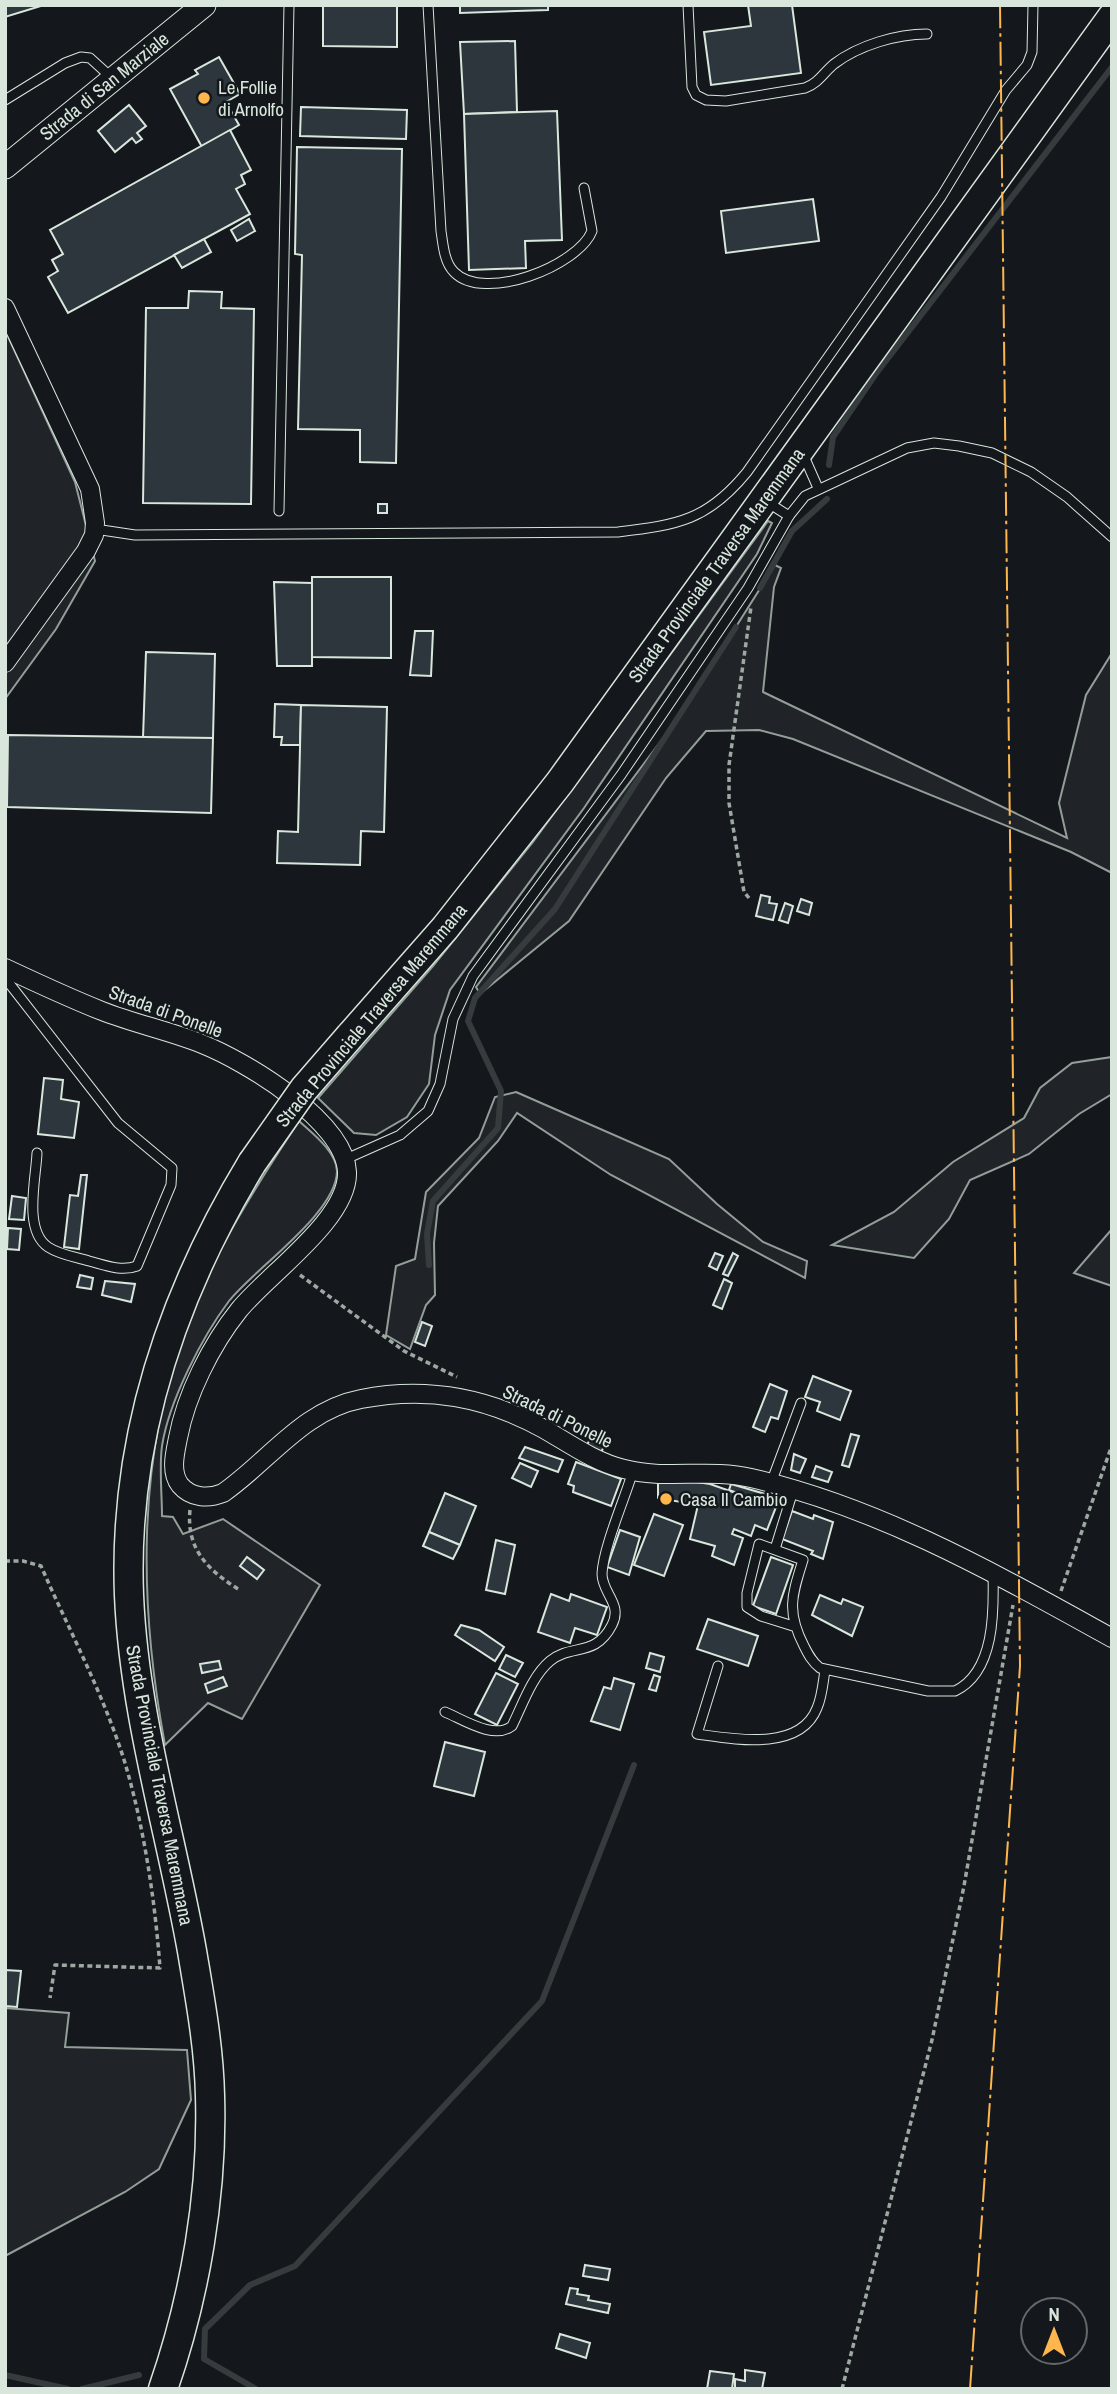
<svg xmlns="http://www.w3.org/2000/svg" width="1117" height="2394" font-family="'Archivo Narrow',sans-serif">
<style>
.green{fill:#202428;stroke:#939e99;stroke-width:2}
.lines{fill:none;stroke-linecap:round;stroke-linejoin:round}
.stream{stroke:#363b3e;stroke-width:6}
.building{fill:#2c363c;stroke:#d8e6dc;stroke-width:2}
.service-casing{stroke:#d8e6dc;stroke-width:11}
.minor-casing{stroke:#d8e6dc;stroke-width:20}
.tertiary-casing{stroke:#d8e6dc;stroke-width:25}
.primary-casing{stroke:#d8e6dc;stroke-width:31}
.path{stroke:#9da8a2;stroke-width:3.5;stroke-dasharray:5 3.5;stroke-linecap:butt}
.service{stroke:#14181c;stroke-width:9}
.minor{stroke:#14181c;stroke-width:18}
.tertiary{stroke:#14181c;stroke-width:23}
.primary{stroke:#14181c;stroke-width:28}
.primary-bridge-casing{stroke:#d8e6dc;stroke-width:31;stroke-linecap:butt}
.primary-bridge{stroke:#14181c;stroke-width:28}
.power{stroke:#ffb74d;stroke-width:2;stroke-dasharray:24 5 3.5 5;stroke-linecap:butt}
.poi-dot{fill:#ffb74d;stroke:#14181c;stroke-width:2.5}
.labels{text-anchor:middle;dominant-baseline:central;stroke-width:5;stroke-linejoin:round;paint-order:stroke}
.street-label{font-size:19px;fill:#d8e6dc;stroke:#14181c}
.poi-label{font-size:19px;fill:#d8e6dc;stroke:#14181c;text-anchor:start}
</style>
<rect width="100%" height="100%" fill="#14181c"/>
<g class="green">
<polygon points="5,330 75,482 95,561 56,629 5,699"/>
<polygon points="768,521 772,523 757,554 584,808 450,990 435,1035 429,1084 407,1117 376,1135 354,1133 318,1098 433,966 533,842"/>
<polygon points="775,565 781,568 774,587 763,692 1067,838 1059,803 1086,695 1112,653 1112,873 1071,852 793,739 759,730 706,731 666,778 569,921 480,994 476,987 679,717"/>
<polygon points="1112,1057 1112,1094 1079,1114 1029,1154 970,1180 949,1219 914,1258 832,1245 894,1212 953,1162 1024,1118 1040,1088 1072,1063"/>
<polygon points="516,1092 669,1159 717,1204 763,1242 807,1261 805,1278 611,1175 517,1113 498,1141 438,1206 434,1243 435,1295 426,1305 410,1349 386,1335 396,1266 415,1259 426,1192 479,1138 495,1097"/>
<path d="M299,1121C312,1133 336,1151 337,1171C337,1213 254,1269 229,1301C202,1337 169,1401 162,1446C159,1468 162,1493 162,1516L173,1517L183,1534L223,1519L320,1585L242,1719L208,1703L165,1745C139,1605 136,1461 186,1325C214,1252 256,1186 299,1121Z"/>
<polygon points="1112,1229 1112,1286 1074,1273"/>
<polygon points="5,2008 69,2013 65,2047 187,2050 191,2100 159,2169 125,2192 5,2256"/>
</g>
<g class="lines">
<g class="stream">
<polyline points="829,465 833,437 875,375 1112,67"/>
<polyline points="760,588 792,531 827,499"/>
<polyline points="429,1265 427,1234 433,1201 498,1128 501,1091 468,1021 475,998 555,909 736,627"/>
<polyline points="5,2375 68,2389"/>
<polyline points="82,2389 139,2375"/>
<polyline points="256,2389 204,2359 205,2329 250,2285 295,2266 542,2001 634,1765"/>
</g>
</g>
<g class="building">
<polygon points="5,5 44,5 5,17"/>
<polygon points="323,5 397,5 397,47 323,46"/>
<polygon points="460,5 548,5 548,10 460,13"/>
<polygon points="748,5 792,5 801,73 711,85 704,32 751,26"/>
<polygon points="515,41 517,112 464,114 460,42"/>
<polygon points="219,57 240,94 226,102 239,125 202,147 170,89 198,74 195,70"/>
<polygon points="129,105 146,126 137,133 142,139 136,143 132,138 115,152 98,131"/>
<polygon points="301,107 407,110 406,139 300,136"/>
<polygon points="557,111 562,240 525,241 526,268 469,270 464,114"/>
<polygon points="230,130 251,170 241,175 245,184 236,189 250,214 68,313 48,277 58,271 52,260 63,254 50,230"/>
<polygon points="297,147 402,149 396,463 360,462 360,430 298,429 302,255 295,254"/>
<polygon points="813,199 819,241 726,253 721,211"/>
<polygon points="249,219 255,231 237,241 231,230"/>
<polygon points="204,239 211,252 182,268 174,255"/>
<polygon points="189,291 222,292 221,308 254,309 251,504 143,503 146,308 188,308"/>
<rect x="378" y="504" width="9" height="9"/>
<polygon points="312,577 391,577 391,658 312,657"/>
<polygon points="274,582 312,583 312,666 277,666"/>
<polygon points="415,631 433,631 431,676 410,675"/>
<polygon points="146,652 215,654 213,738 143,738"/>
<polygon points="275,704 301,705 300,745 281,745 282,737 274,737"/>
<polygon points="301,705 387,707 384,832 361,831 360,865 277,863 278,831 298,832"/>
<polygon points="8,735 213,738 211,813 7,807"/>
<polygon points="761,895 770,897 769,903 777,904 773,920 756,916"/>
<polygon points="801,899 812,903 809,915 797,911"/>
<polygon points="785,903 793,906 788,923 779,920"/>
<polygon points="44,1078 63,1080 61,1099 79,1102 74,1138 38,1134"/>
<polygon points="81,1175 87,1175 79,1249 64,1247 70,1195 78,1196"/>
<polygon points="12,1196 26,1198 24,1220 9,1219"/>
<polygon points="8,1228 21,1229 19,1250 7,1249"/>
<polygon points="715,1253 723,1256 717,1270 709,1266"/>
<polygon points="733,1253 738,1256 728,1276 723,1274"/>
<polygon points="80,1275 93,1278 91,1289 77,1287"/>
<polygon points="724,1279 732,1283 722,1309 713,1305"/>
<polygon points="105,1281 135,1284 131,1302 102,1295"/>
<polygon points="422,1322 432,1326 425,1346 415,1342"/>
<polygon points="813,1376 851,1391 840,1420 817,1411 820,1402 805,1397"/>
<polygon points="770,1384 787,1391 778,1419 771,1417 765,1432 753,1427"/>
<polygon points="851,1434 859,1436 849,1467 842,1465"/>
<polygon points="590,1439 604,1446 601,1453 587,1445"/>
<polygon points="525,1447 563,1460 558,1472 519,1458"/>
<polygon points="794,1454 806,1459 800,1473 791,1470"/>
<polygon points="576,1462 621,1479 611,1506 573,1492 574,1486 568,1484"/>
<polygon points="520,1463 538,1471 531,1487 512,1478"/>
<polygon points="816,1466 832,1472 828,1482 812,1477"/>
<polygon points="677,1479 710,1484 776,1507 767,1530 755,1525 751,1536 734,1529 732,1534 743,1538 734,1565 712,1556 715,1546 690,1539 698,1505 658,1498 658,1482"/>
<polygon points="731,1484 779,1498 776,1507 729,1490"/>
<polygon points="445,1493 476,1506 460,1545 429,1532"/>
<polygon points="792,1511 813,1519 814,1515 833,1522 823,1559 811,1554 813,1551 782,1539"/>
<polygon points="654,1514 683,1525 664,1576 634,1565"/>
<polygon points="620,1530 640,1537 629,1575 607,1567"/>
<polygon points="429,1532 460,1545 453,1559 423,1546"/>
<polygon points="496,1540 515,1545 505,1594 486,1590"/>
<polygon points="247,1557 264,1570 257,1579 240,1566"/>
<polygon points="771,1557 793,1565 776,1614 753,1606"/>
<polygon points="551,1594 569,1601 571,1594 607,1607 597,1635 575,1628 570,1643 538,1632"/>
<polygon points="820,1595 841,1604 843,1599 863,1607 852,1636 812,1615"/>
<polygon points="708,1619 758,1636 748,1666 697,1649"/>
<polygon points="461,1625 479,1630 504,1647 495,1661 455,1635"/>
<polygon points="650,1653 664,1657 660,1672 646,1668"/>
<polygon points="506,1655 523,1663 515,1677 499,1669"/>
<polygon points="219,1661 221,1669 202,1673 200,1664"/>
<polygon points="496,1673 518,1684 497,1725 475,1714"/>
<polygon points="654,1675 660,1677 656,1691 649,1689"/>
<polygon points="223,1677 227,1686 208,1693 205,1684"/>
<polygon points="614,1678 634,1684 620,1730 591,1721 604,1687 611,1689"/>
<polygon points="445,1742 485,1752 474,1796 434,1786"/>
<polygon points="5,1970 21,1971 17,2007 5,2006"/>
<polygon points="585,2265 610,2269 608,2280 583,2276"/>
<polygon points="570,2288 578,2289 577,2294 589,2296 588,2300 610,2304 608,2313 566,2304"/>
<polygon points="560,2334 590,2343 586,2358 556,2348"/>
<polygon points="745,2370 765,2373 762,2389 735,2388 735,2379 745,2381"/>
<polygon points="710,2371 734,2374 732,2389 707,2389"/>
</g>
<g class="lines">
<g class="service-casing">
<g id="service">
<path d="M428,5L441,231C443,244 444,262 454,272C484,303 578,266 592,231L584,188"/>
<path d="M688,5L692,87L696,95L706,100L726,101L805,88C819,83 824,72 834,64C859,45 897,34 927,34"/>
<polyline points="5,100 65,63 81,57 90,58 112,78"/>
<polyline points="803,454 818,488"/>
<polyline points="767,502 789,516"/>
<polyline points="279,511 289,5"/>
<path d="M95,529L135,535L618,532C678,525 708,520 747,472L941,197L1006,90L1027,65L1032,52L1033,5"/>
<path d="M5,978L118,1123L172,1168L171,1185L137,1266C121,1272 105,1265 89,1261C76,1257 60,1255 48,1247C23,1230 36,1179 37,1153"/>
<polyline points="346,1159 400,1135 428,1111 440,1084 453,1019 473,976 621,775 748,588 789,516 805,496 907,448 934,443 959,446 992,453 1031,472 1067,497 1112,537"/>
<polyline points="771,1483 801,1403"/>
<polyline points="775,1549 793,1491"/>
<path d="M793,1626L761,1616L747,1607V1593L759,1544L803,1560C792,1595 786,1611 804,1646C808,1654 812,1662 820,1668L928,1691H955C995,1672 994,1611 993,1573"/>
<path d="M718,1666L697,1734C733,1739 800,1752 817,1708C822,1697 823,1683 825,1670"/>
<path d="M445,1712C464,1720 494,1740 512,1726C522,1706 532,1676 550,1661C572,1643 595,1658 612,1625C623,1604 602,1593 602,1574C603,1548 625,1498 633,1471"/>
</g>
</g>
<g class="minor-casing">
<g id="minor">
<polyline points="5,308 90,489 95,523 94,535 86,551 5,663"/>
<path d="M5,968C37,983 69,998 102,1011C135,1024 170,1031 202,1044C245,1061 345,1121 347,1172C349,1219 267,1275 239,1310C211,1345 186,1395 178,1438C175,1453 170,1472 180,1485C191,1498 208,1499 223,1493C269,1461 303,1410 361,1399C427,1386 486,1397 544,1429C570,1444 595,1462 624,1469C665,1480 709,1468 751,1478C881,1508 996,1574 1112,1638"/>
</g>
</g>
<g class="tertiary-casing">
<polyline id="tertiary" points="5,167 204,5"/>
</g>
<g class="primary-casing">
<g id="primary">
<polyline points="350,1036 445,928 560,782 1112,17"/>
<path d="M163,2389C195,2297 213,2193 210,2096C209,2047 200,1999 192,1951C171,1833 134,1716 129,1595C123,1439 172,1295 252,1163"/>
</g>
</g>
<g class="path">
<polyline points="749,898 744,892 729,803 729,765 751,607"/>
<polyline points="300,1275 404,1351 457,1377"/>
<path d="M190,1510C186,1549 208,1570 238,1589"/>
<path d="M5,1561H23L41,1566C69,1630 104,1695 125,1763C144,1827 155,1900 160,1968L55,1965L50,1998"/>
<polyline points="1061,1591 1112,1445"/>
<polyline points="842,2389 932,2040 964,1886 1013,1605"/>
</g>
<use href="#service" class="service"/>
<use href="#minor" class="minor"/>
<use href="#tertiary" class="tertiary"/>
<use href="#primary" class="primary"/>
<g class="primary-bridge-casing">
<polyline id="primary-bridge" points="252,1163 304,1089 350,1036"/>
</g>
<use href="#primary-bridge" class="primary-bridge"/>
<polyline class="power" points="970,2389 1020,1666 1000,5"/>
</g>
<g class="poi-dot">
<circle cx="204" cy="98" r="7"/>
<circle cx="666" cy="1499" r="7"/>
</g>
<g class="labels">
<g class="street-label">
<text transform="translate(104 86) rotate(-39)">Strada di San Marziale</text>
<text transform="translate(716 565) rotate(-54)">Strada Provinciale Traversa Maremmana</text>
<text transform="translate(166 1011) rotate(20)">Strada di Ponelle</text>
<text transform="translate(371 1015) rotate(-50)">Strada Provinciale Traversa Maremmana</text>
<text transform="translate(558 1416) rotate(26)">Strada di Ponelle</text>
<text transform="translate(160 1785) rotate(79)">Strada Provinciale Traversa Maremmana</text>
</g>
<g class="poi-label">
<text x="218" y="87">Le Follie<tspan x="218" dy="22">di Arnolfo</tspan></text>
<text x="680" y="1499">Casa Il Cambio</text>
</g>
</g>
<rect width="1117" height="2394" fill="none" stroke="#d8e6dc" stroke-width="14"/>
<g transform="translate(1054 2331)"><circle r="33" fill="#14181c" stroke="#626a69" stroke-width="2"/>
<path d="M0-5L12 26L0 18L-12 26Z" fill="#ffb74d"/>
<text y="-10" font-size="19" font-weight="bold" text-anchor="middle" fill="#d8e6dc">N</text>
</g>
</svg>
